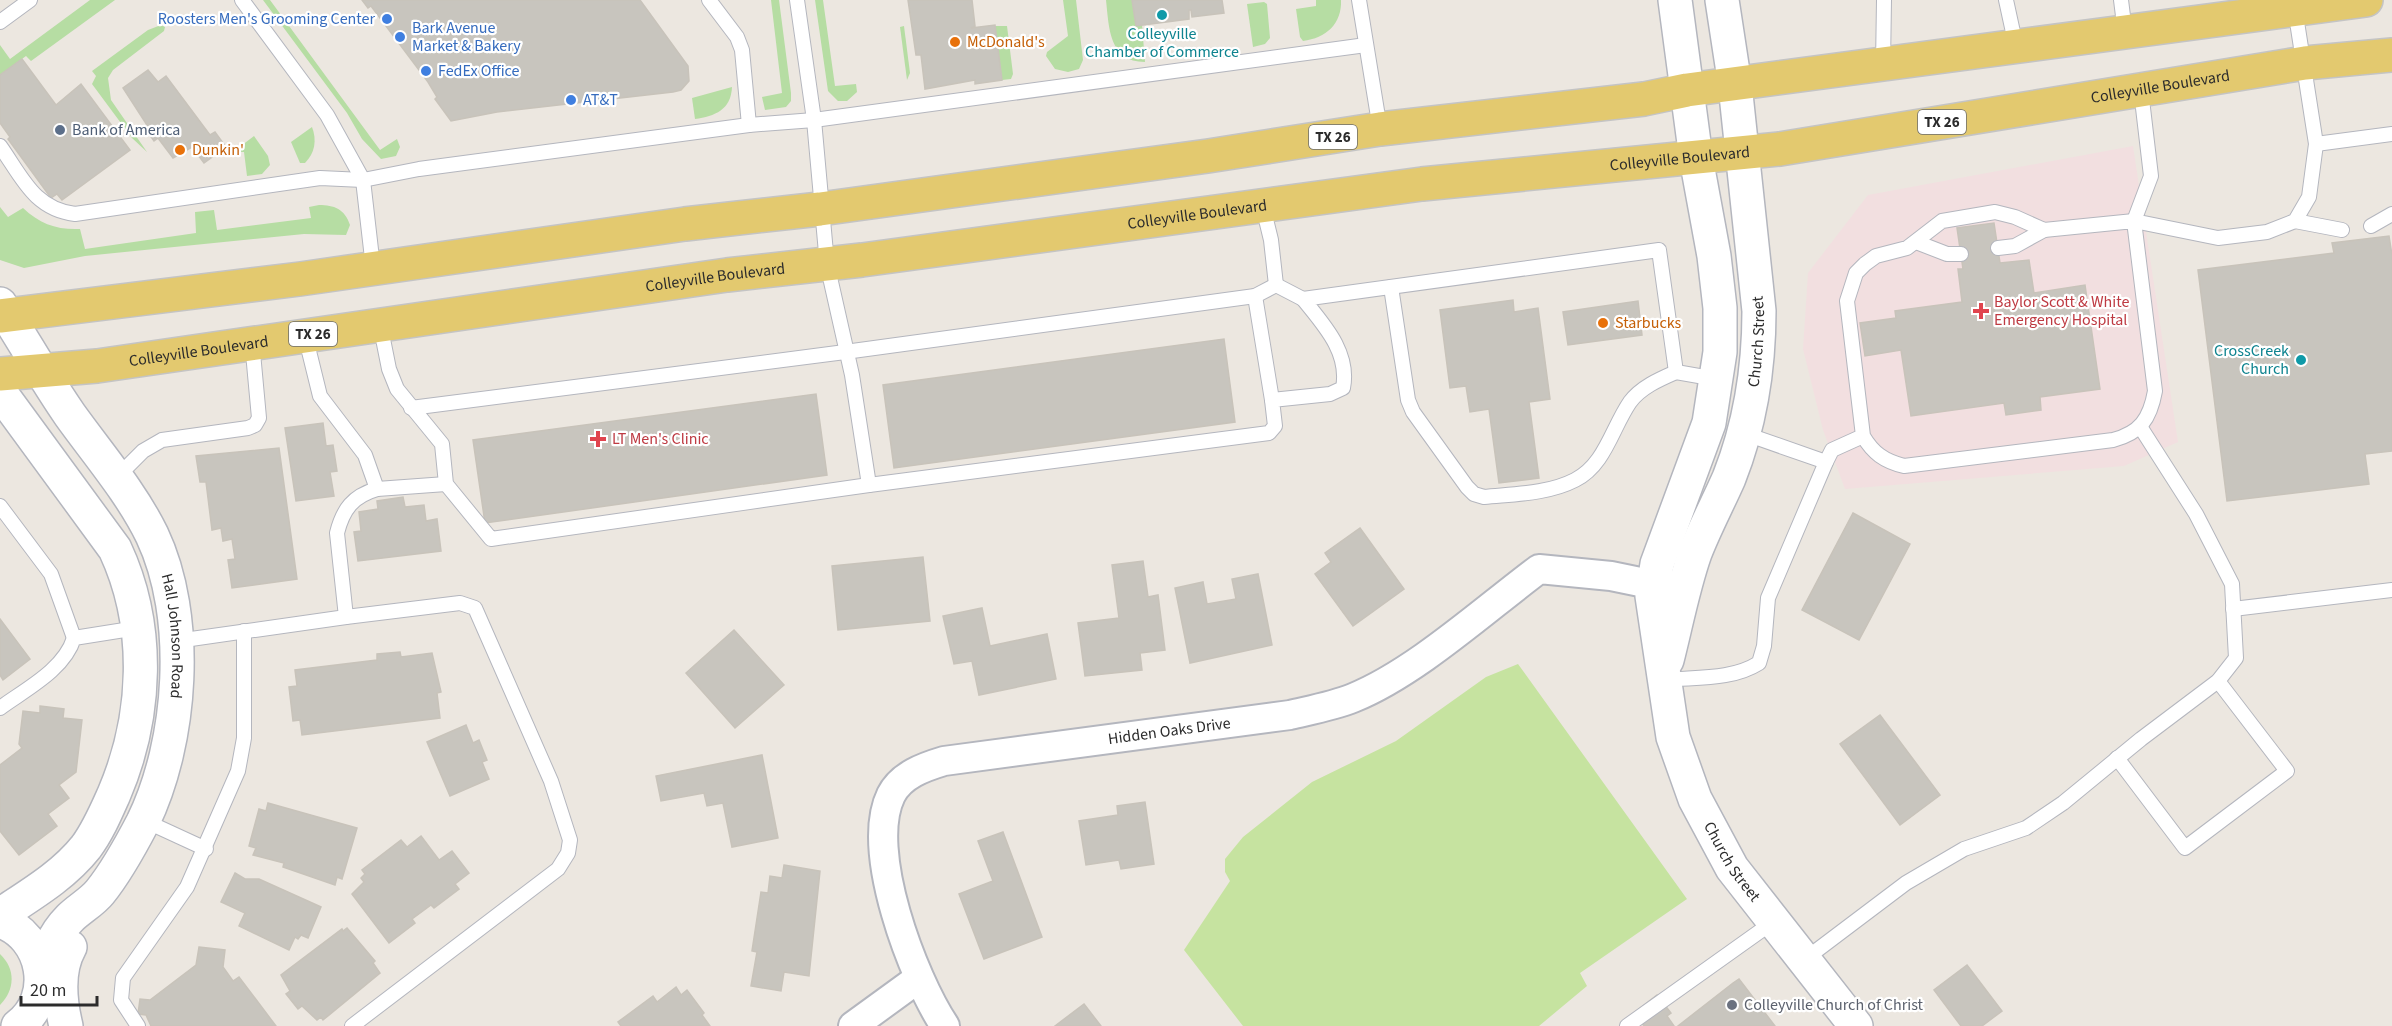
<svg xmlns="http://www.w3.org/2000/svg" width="2392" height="1026" font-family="'Source Sans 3',sans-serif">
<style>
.medical{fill:#f2dfe0}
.green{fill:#b6dda3}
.pitch{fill:#c6e3a0}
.building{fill:#c8c5be;stroke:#c8c3ba;stroke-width:1.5}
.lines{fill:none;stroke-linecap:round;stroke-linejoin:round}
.lane-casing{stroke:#b4b6be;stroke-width:16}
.street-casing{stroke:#b4b6be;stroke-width:32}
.secondary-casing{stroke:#b4b6be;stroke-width:36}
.primary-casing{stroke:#c4c4c4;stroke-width:36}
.lane{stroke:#fff;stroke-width:14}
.street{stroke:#fff;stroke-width:28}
.secondary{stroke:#fff;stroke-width:33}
.primary{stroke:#e3c96f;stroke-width:33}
.culture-dot{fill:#0f9aa8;stroke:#fff;stroke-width:2}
.shop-dot{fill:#3f7fe0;stroke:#fff;stroke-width:2}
.food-dot{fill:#e8710a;stroke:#fff;stroke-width:2}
.service-dot{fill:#5c6f8a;stroke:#fff;stroke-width:2}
.health-dot{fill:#e0444e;stroke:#fff;stroke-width:2}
.worship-dot{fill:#6b7280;stroke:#fff;stroke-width:2}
.labels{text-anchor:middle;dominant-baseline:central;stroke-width:4.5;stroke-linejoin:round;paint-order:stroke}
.shield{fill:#fff;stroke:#6b6b6b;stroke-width:1.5}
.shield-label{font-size:15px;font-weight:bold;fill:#2c2c2c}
.shop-label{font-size:16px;fill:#366cbe;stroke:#fff;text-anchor:start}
.culture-label{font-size:16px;fill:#0d838f;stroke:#fff}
.food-label{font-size:16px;fill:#c56008;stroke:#fff;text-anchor:start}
.street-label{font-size:16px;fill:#2c2c2c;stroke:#fff}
.service-label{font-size:16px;fill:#4e5e75;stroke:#fff;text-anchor:start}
.health-label{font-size:16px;fill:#be3a42;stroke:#fff;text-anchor:start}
.worship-label{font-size:16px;fill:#5b616d;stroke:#fff;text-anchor:start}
</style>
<rect width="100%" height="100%" fill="#ece7e0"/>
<polygon class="medical" points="2133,146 2178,442 2124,466 1845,489 1823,430 1803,349 1808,273 1868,195"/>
<g class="green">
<polygon points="90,0 115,0 31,61 26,56 0,75 0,45 10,59"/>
<polygon points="263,0 270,0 380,150 397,139 400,147 396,156 381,159 362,139 347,113"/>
<polygon points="771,0 779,0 791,93 791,101 786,107 765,110 762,97 782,93"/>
<polygon points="815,0 823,0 835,86 856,84 857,92 847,101 838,101 828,91"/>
<polygon points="1063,0 1076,0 1083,60 1079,69 1068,72 1055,69 1046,56 1047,52 1068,36"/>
<path d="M1106,0H1132L1136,26L1142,25L1145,62C1109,62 1109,28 1106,0Z"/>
<path d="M1316,0H1341C1342,24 1326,38 1303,41L1300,37L1296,9L1316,6Z"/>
<polygon points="1264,2 1267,4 1270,38 1265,44 1253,47 1247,4"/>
<polygon points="161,25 165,27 164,31 113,70 108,78 111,100 147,152 132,138 92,84 96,76 92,71 148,30"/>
<polygon points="904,26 910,73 907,80 900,27"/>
<polygon points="995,26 1007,26 1013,74 1011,79 1002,80"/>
<path d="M732,87C731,110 715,116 695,119L692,98Z"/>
<path d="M312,127C317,140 315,153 305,163H300L291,142Z"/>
<polygon points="254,136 268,156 270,165 262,174 247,176 244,152 239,152 237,149"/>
<path d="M319,205C334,205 345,209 350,225L346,235L304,234L85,256L24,268L0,260V207L8,217L23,208C40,224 57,230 80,229L85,249L196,233L195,212L214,210L217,230L311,218L309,207Z"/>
<path d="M0,954C16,969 15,990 0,1005Z"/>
</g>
<polygon class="pitch" points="1518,664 1687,899 1580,973 1587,986 1539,1026 1243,1026 1184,950 1230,881 1225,872 1225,859 1243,837 1312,782 1396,741 1486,677"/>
<g class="building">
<polygon points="362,0 640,0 688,66 689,81 681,90 673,92 497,112 451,121 435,99 437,97 428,82 371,6 368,8"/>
<polygon points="908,0 972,0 975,26 971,28 995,25 1002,80 975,84 975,80 925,89 921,55 916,55"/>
<polygon points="1132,0 1222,0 1224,13 1192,17 1191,10 1189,10 1189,19 1136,26"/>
<polygon points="22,59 56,105 81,84 130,150 62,200 57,194 51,198 8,139 10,137 0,123 0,75"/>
<polygon points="148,70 158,82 166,76 210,135 215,132 226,147 204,163 192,147 173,158 158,138 154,141 144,127 147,125 123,88"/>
<polygon points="1994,223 2000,263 2029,260 2034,293 2085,285 2100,389 2040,397 2041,410 2006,415 2004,403 1911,416 1901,350 1865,356 1860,323 1896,318 1895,311 1962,302 1958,269 1963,269 1957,228"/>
<polygon points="2389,236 2392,255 2392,451 2365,454 2369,484 2227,501 2198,270 2334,253 2332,243"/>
<polygon points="1513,300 1514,312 1538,308 1550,399 1529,402 1539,478 1499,483 1489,409 1470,412 1466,386 1450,388 1440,310"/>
<polygon points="1638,301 1642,335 1568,345 1563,312"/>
<polygon points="1224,339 1235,422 894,468 883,385"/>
<polygon points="816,394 827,475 485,523 473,440"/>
<polygon points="323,423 326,446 333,445 337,471 330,472 334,496 296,501 285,428"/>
<polygon points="279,448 297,579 232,588 228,560 235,559 232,539 223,541 221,528 212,530 206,482 200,482 196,456"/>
<polygon points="403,497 405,507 424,505 426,521 437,519 441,551 358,561 354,532 361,531 359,512 378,509 377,501"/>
<polygon points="1853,513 1910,544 1859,640 1802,610"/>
<polygon points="1360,528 1404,589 1353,626 1315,574 1331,562 1325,553"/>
<polygon points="923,557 930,621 838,630 832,566"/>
<polygon points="1143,561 1148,597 1158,595 1165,650 1140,653 1142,670 1085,676 1078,623 1119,618 1112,565"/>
<polygon points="1258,574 1272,645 1190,663 1175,588 1203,582 1207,604 1236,599 1232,579"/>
<polygon points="982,608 990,646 1047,634 1056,679 979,695 972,661 954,664 943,616"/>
<polygon points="0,619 30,659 3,680 0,675"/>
<polygon points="734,630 784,685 735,728 686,673"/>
<polygon points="400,652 401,657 432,653 441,692 437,693 440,718 302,735 300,720 293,721 289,687 297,686 295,670 377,660 377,654"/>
<polygon points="40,706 64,709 63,718 82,720 76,772 59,785 69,798 48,814 57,826 19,855 0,831 0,765 22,748 19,744 23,711 40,713"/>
<polygon points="1880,715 1940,795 1900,825 1840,744"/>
<polygon points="466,725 473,743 479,740 487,760 482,762 489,779 450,796 427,742"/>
<polygon points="762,755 778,838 732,847 723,803 707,806 704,793 661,801 656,776"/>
<polygon points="1145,802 1154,864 1121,869 1119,860 1086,865 1079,821 1118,815 1117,806"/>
<polygon points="268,803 357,828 342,879 337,877 335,885 283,867 284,863 253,855 256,848 249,846 259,809 266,811"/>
<polygon points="1003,832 1042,937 984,959 959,894 993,881 978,841"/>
<polygon points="421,836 439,860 452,851 469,873 455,884 459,889 434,908 431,905 412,919 415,923 389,943 352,894 364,882 361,878 365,874 362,870 401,840 407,847"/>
<polygon points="784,865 820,871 809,976 784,972 781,991 751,986 757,952 752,951 761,892 768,893 770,876 782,878"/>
<polygon points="235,873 245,879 259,879 321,907 308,938 301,935 298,939 295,937 289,950 239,926 245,913 221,902"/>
<polygon points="347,928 375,961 373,963 380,973 323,1020 321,1017 317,1020 302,1006 298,1009 286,994 290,991 281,975 342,929 343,931"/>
<polygon points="199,947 225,950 223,967 233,981 239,977 276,1026 151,1026 146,1015 138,1014 140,999 150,1000 196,965"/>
<polygon points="1967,965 2002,1011 1982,1026 1961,1026 1934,990"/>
<polygon points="1739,979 1775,1026 1678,1026 1733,983"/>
<polygon points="676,987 681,995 687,990 704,1013 702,1015 710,1026 621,1026 618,1022 653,996 657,1002"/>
<polygon points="1657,995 1671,1013 1667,1016 1674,1026 1644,1026 1634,1013"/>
<polygon points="1084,1004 1101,1026 1055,1026"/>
</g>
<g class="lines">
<g class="lane-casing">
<g id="lane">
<polyline points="242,0 327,115 363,180 373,267"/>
<polyline points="709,0 737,37 742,50 749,125"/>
<polyline points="797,0 814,120 827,264 852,375 869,485"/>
<polyline points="1359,0 1380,129"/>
<polyline points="2006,0 2016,46"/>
<polyline points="2121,0 2125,32"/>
<polyline points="0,22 30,0"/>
<polyline points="1883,65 1884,0"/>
<polyline points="2141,91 2151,176 2134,221 2218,238 2267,232 2295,221 2309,197 2316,144 2295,9"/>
<polyline points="2316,144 2392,134"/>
<path d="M0,146C22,177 34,209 75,214L320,178L363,180L419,169L749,125L814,120L1366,45"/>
<polyline points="1263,207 1271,240 1276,285"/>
<polyline points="2295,221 2342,230"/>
<polyline points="2371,226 2392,214"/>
<polyline points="1916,242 1947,254 1961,254"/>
<polyline points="1998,248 2015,246 2044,230"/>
<path d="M1391,287L1408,400L1413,412L1467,487L1474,494L1484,497C1513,494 1548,494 1575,480C1605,465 1612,428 1630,402C1641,387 1660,379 1676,372"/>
<polyline points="1255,296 1272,400"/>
<path d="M380,324L389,369L397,389L442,444L446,484L491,539L869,485L1269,433L1275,426L1272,400L1330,394L1343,388C1350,352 1323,324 1303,299L1659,250L1676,372L1716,379"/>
<polyline points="411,408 845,352 1255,296 1276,285 1303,299"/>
<polyline points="1743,433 1826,462"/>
<polyline points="117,477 143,451 162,440 248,428 255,425 259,418 252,342"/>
<polyline points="377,489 446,484"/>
<polyline points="0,506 51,574 74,638"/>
<polyline points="2233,609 2392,590"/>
<polyline points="346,617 460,603 475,608 551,781 570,840 568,853 558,869 352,1026"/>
<path d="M177,641L346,617L337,533C343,509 353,496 377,489L365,455L320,396L305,335"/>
<path d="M1666,680C1697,677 1732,680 1759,663L1764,646L1768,598L1826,462L1832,450L1863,436L1847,301L1856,273L1865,264L1876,256L1907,248L1942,221L1995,212L2015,217L2044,230L2134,221L2155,391C2150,419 2140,433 2113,440L1904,466C1884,461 1873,453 1863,436"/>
<path d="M0,708C26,689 64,670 74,638L137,628"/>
<polyline points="2117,758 2185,848 2287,771 2218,681"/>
<polyline points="143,820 206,849"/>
<polyline points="1804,960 1906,883 1964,849 2026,828 2063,803 2141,739 2218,681 2236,658 2232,584 2196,514 2141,428"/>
<polyline points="138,1026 121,1000 123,978 187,887 238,771 244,738 244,631"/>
<polyline points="1627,1026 1773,922"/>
</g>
</g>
<g class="street-casing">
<g id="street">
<polyline points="853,1026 919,978"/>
<path id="s1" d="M945,1026C913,978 864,850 891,795C901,775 924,767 944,761L1290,715C1311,710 1333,706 1353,698C1415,673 1484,610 1539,569L1611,576L1674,589"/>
</g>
</g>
<g class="secondary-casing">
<g id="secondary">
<path id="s2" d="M1675,0L1696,158L1714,256L1720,308V352L1709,423L1657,564L1652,596L1673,737L1695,799L1732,868L1856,1026"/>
<path id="s3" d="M0,304C24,341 45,379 70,415C98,454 131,492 152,535C191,617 182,742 143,822C131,845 117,871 100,892C92,902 79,909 70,918C52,936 46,955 42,979"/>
<path d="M0,392L115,549C151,626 147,717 114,794C106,812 98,831 86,847C63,876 30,895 0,915"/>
<path id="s4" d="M1667,660C1676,625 1683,587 1695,553C1705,527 1718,503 1729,478C1750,425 1759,367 1759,311L1735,85L1722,0"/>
<path d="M0,921C45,936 56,998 18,1026"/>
<path d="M66,1026C60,1001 57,970 70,947"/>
</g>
</g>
<g class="primary-casing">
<g id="primary">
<polyline points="0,316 300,279 685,224 820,209 1208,156 1380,129 1644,99 1687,90 2366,0"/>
<path id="s5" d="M0,374L97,366L727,275L862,260L1422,184L1780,149L2305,63L2392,55"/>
</g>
</g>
<use href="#lane" class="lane"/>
<use href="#street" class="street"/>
<use href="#secondary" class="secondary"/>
<use href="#primary" class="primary"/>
</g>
<g class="culture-dot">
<circle cx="1162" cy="15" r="6"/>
<circle cx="2301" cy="360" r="6"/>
</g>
<g class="shop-dot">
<circle cx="387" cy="19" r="6"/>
<circle cx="400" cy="37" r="6"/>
<circle cx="426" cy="71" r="6"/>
<circle cx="571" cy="100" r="6"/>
</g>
<g class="food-dot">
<circle cx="955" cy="42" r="6"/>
<circle cx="180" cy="150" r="6"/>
<circle cx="1603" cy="323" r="6"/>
</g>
<circle class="service-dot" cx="60" cy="130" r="6"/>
<g class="health-dot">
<path d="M1978 302h6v6h6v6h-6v6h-6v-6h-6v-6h6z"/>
<path d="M595 430h6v6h6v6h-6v6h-6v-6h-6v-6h6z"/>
</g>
<circle class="worship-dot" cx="1732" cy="1005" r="6"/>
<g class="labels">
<g class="shield">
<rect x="1918" y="110" width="48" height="24" rx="4.5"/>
<rect x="1309" y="125" width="48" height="24" rx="4.5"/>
<rect x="289" y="322" width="48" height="24" rx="4.5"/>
</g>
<g class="shield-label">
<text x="1942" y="122">TX 26</text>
<text x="1333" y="137">TX 26</text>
<text x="313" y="334">TX 26</text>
</g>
<g class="shop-label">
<text x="375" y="19" text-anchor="end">Roosters Men's Grooming Center</text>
<text x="412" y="28">Bark Avenue<tspan x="412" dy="18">Market &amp; Bakery</tspan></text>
<text x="438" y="71">FedEx Office</text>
<text x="583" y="100">AT&amp;T</text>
</g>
<g class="culture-label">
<text x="1162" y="34">Colleyville<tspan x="1162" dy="18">Chamber of Commerce</tspan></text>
<text x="2289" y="351" text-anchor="end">CrossCreek<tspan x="2289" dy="18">Church</tspan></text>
</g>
<g class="food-label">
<text x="967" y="42">McDonald's</text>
<text x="192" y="150">Dunkin'</text>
<text x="1615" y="323">Starbucks</text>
</g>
<g class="street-label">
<text stroke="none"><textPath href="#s5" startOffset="2180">Colleyville Boulevard</textPath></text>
<text stroke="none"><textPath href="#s5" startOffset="1694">Colleyville Boulevard</textPath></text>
<text stroke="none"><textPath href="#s5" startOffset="1208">Colleyville Boulevard</textPath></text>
<text stroke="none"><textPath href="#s5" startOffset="722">Colleyville Boulevard</textPath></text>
<text stroke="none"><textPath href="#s4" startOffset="333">Church Street</textPath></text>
<text stroke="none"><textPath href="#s5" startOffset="200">Colleyville Boulevard</textPath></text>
<text stroke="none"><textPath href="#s3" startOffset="381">Hall Johnson Road</textPath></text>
<text stroke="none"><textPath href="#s1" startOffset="536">Hidden Oaks Drive</textPath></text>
<text stroke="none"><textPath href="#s2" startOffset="891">Church Street</textPath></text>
</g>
<g class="service-label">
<text x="72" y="130">Bank of America</text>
</g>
<g class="health-label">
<text x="1994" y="302">Baylor Scott &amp; White<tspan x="1994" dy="18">Emergency Hospital</tspan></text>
<text x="612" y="439">LT Men's Clinic</text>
</g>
<g class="worship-label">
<text x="1744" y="1005">Colleyville Church of Christ</text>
</g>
</g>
<path d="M21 996v9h76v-9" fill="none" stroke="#2c2c2c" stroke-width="3"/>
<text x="30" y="996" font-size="18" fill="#2c2c2c" stroke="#ffffff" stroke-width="4.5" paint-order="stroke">20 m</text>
</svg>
